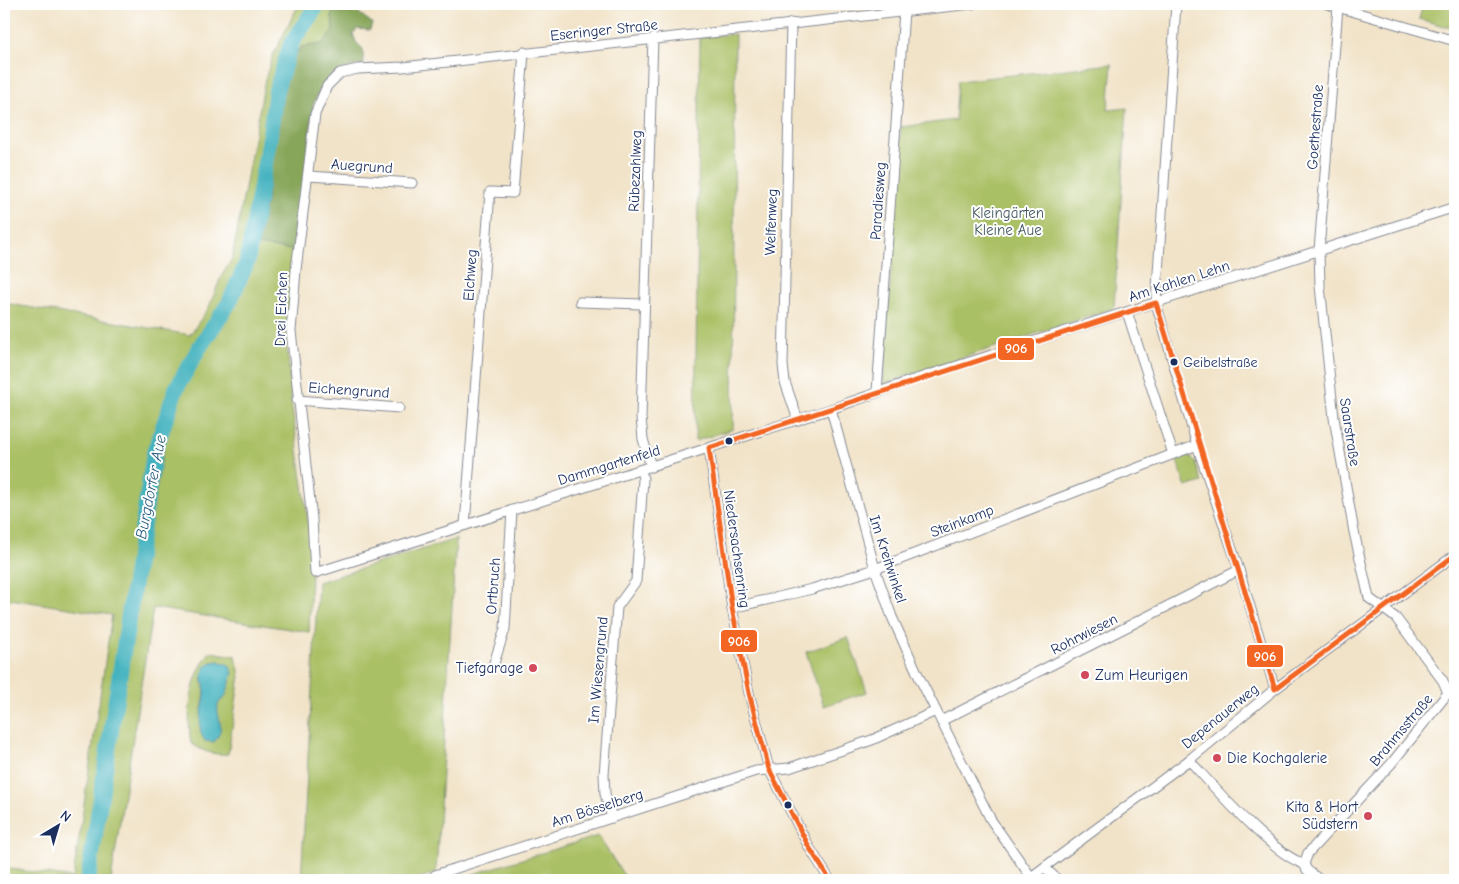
<svg xmlns="http://www.w3.org/2000/svg" width="1459" height="884" font-family="'Comic Neue',sans-serif">
<style>
.green{fill:#aac065;stroke:#627862;fill-rule:evenodd}
.forest{fill:#87a65a;stroke:#516a5c}
.water{fill:#44b3bf;stroke:#30718e}
.lines{fill:none;stroke-linecap:round;stroke-linejoin:round}
.stream{stroke:#44b3bf;stroke-width:2.5}
.river{stroke:#44b3bf;stroke-width:16}
.minor-casing{stroke:#868993;stroke-width:11}
.minor{stroke:#fff;stroke-width:9}
.bus-1-casing{stroke:#fff;stroke-width:9}
.bus-1{stroke:#f26522;stroke-width:5}
.bus-dot{fill:#1b2f5e;stroke:#fff;stroke-width:2}
.poi-dot{fill:#d1495b;stroke:#fff;stroke-width:2}
.labels{text-anchor:middle;dominant-baseline:central;stroke-width:4;stroke-linejoin:round;paint-order:stroke}
.bus-label{font-size:14px;fill:#1b2f5e;stroke:#fff;text-anchor:start}
.street-label{font-size:15px;fill:#1b2f5e;stroke:#fff}
.park-label{font-size:15px;fill:#465a60;stroke:#fff}
.poi-label{font-size:15px;fill:#1b2f5e;stroke:#fff;text-anchor:end}
.water-label{font-size:16px;font-style:italic;fill:#295d80;stroke:#fff}
.line-badge{stroke:#fff;stroke-width:2}
.badge-label{font-size:14px;text-anchor:middle;font-weight:bold;fill:#fff}
</style>
<rect width="100%" height="100%" fill="#fff"/>
<filter id="ink" filterUnits="userSpaceOnUse"><feTurbulence type="fractalNoise" baseFrequency=".02" numOctaves="2"/><feDisplacementMap in="SourceGraphic" scale="10" xChannelSelector="R" yChannelSelector="G"/><feConvolveMatrix kernelMatrix="1 2 1 2 8 2 1 2 1" color-interpolation-filters="sRGB"/></filter>
<filter id="wash" filterUnits="userSpaceOnUse"><feTurbulence type="fractalNoise" baseFrequency=".0096" numOctaves="4" result="noise"/><feDisplacementMap in="SourceGraphic" scale="20" xChannelSelector="R" yChannelSelector="G"/><feGaussianBlur stdDeviation="1.12" result="paint"/><feColorMatrix in="noise" values="0 0 0 0 0 0 0 0 0 0 0 0 0 0 0 0 0 1.4 0 .05"/><feComposite in="paint" operator="in"/></filter>
<g filter="url(#wash)">
<rect width="100%" height="100%" fill="#f1e3c8"/>
<g class="green">
<polygon points="299,4 312,4 289,42 273,87 243,261 226,299 196,344 172,388 151,453 84,880 4,880 4,868 73,878 112,615 4,598 4,303 190,335 209,307 221,277 232,259 265,79 273,55"/>
<polygon points="323,4 337,4 332,14 334,31 322,44 301,47 293,56 300,40"/>
<polygon points="1423,4 1455,4 1455,29 1419,19"/>
<polygon points="735,34 733,429 695,441 700,37"/>
<polygon points="1112,64 1108,110 1127,108 1114,308 883,384 901,127 955,120 958,81"/>
<polygon points="257,245 297,251 286,331 292,408 312,548 309,632 153,608 111,880 93,880 136,605 164,445 184,385 234,303"/>
<polygon points="1187,454 1195,461 1202,482 1186,487 1176,458"/>
<polygon points="456,539 436,873 411,880 301,880 318,582"/>
<polygon points="848,637 867,692 824,706 806,652"/>
<path d="M210,652L236,656L240,676L228,754C213,755 203,752 191,743C186,713 191,676 210,652ZM218,661L229,665L226,695L218,704L217,710L201,714L205,692L202,679L211,662Z"/>
<polygon points="598,836 627,880 453,880"/>
</g>
<path class="forest" d="M337,4H347L372,23L370,30L357,29L353,34L356,42L363,49L364,64C331,71 326,74 313,105L297,251L257,245C261,225 266,204 269,184C274,142 273,80 301,47L322,44L333,31L332,14Z"/>
<path class="water" d="M218,661L229,665L233,673L226,695L218,704C216,720 227,726 214,742L205,741C194,725 205,709 205,692C205,683 200,676 205,668C208,663 213,662 218,661Z"/>
<g class="lines">
<polyline class="stream" points="4,876 32,880"/>
<polyline class="river" points="88,880 154,453 176,389 199,348 229,303 247,262 269,141 276,90 291,44 318,4"/>
</g>
</g>
<g filter="url(#ink)">
<g class="lines">
<g class="minor-casing">
<g id="minor">
<polyline points="972,4 403,67 358,69 340,73 327,86 315,114 296,270 291,331 312,519 315,573 831,409 910,381 1455,207"/>
<polyline points="1176,4 1156,303 1197,445 1239,570 1275,689"/>
<polyline points="1327,4 1455,41"/>
<polyline points="791,23 783,365 785,382 798,420"/>
<polyline points="309,176 412,183"/>
<polyline points="580,302 643,304"/>
<polyline points="1127,312 1173,454"/>
<polyline points="877,392 904,11"/>
<polyline points="297,400 399,408"/>
<polyline points="831,409 875,569 892,617 920,679 991,820 1031,877"/>
<polyline points="709,448 732,608 749,693 769,769 809,847 830,880"/>
<polyline points="651,467 643,439 641,418 653,38"/>
<polyline points="465,525 490,192 513,193 524,52"/>
<polyline points="732,608 812,589 875,569 1197,445"/>
<polyline points="494,663 505,629 512,510"/>
<polyline points="941,721 1239,570"/>
<path d="M1189,760C1214,787 1271,853 1304,864L1307,870L1320,880"/>
<polyline points="612,818 605,794 604,775 617,607 636,581 643,479 641,470"/>
<polyline points="1304,864 1308,853 1391,764 1448,693 1443,681 1396,618 1369,598 1354,532 1334,418 1320,286 1319,251 1338,6"/>
<polyline points="1045,868 1058,880"/>
<polyline points="435,875 756,771 789,768 872,740 936,711"/>
<polyline points="1027,880 1189,760 1275,689 1455,555"/>
</g>
</g>
<use href="#minor" class="minor"/>
<g class="bus-1-casing">
<polyline id="bus-1" points="830,880 809,847 769,769 749,693 732,608 709,448 1156,303 1275,689 1455,555"/>
</g>
<use href="#bus-1" class="bus-1"/>
</g>
</g>
<g class="bus-dot">
<circle cx="1174" cy="362" r="4.5"/>
<circle cx="729" cy="441" r="4.5"/>
<circle cx="788" cy="805" r="4.5"/>
</g>
<g class="poi-dot">
<circle cx="533" cy="668" r="5"/>
<circle cx="1085" cy="675" r="5"/>
<circle cx="1217" cy="758" r="5"/>
<circle cx="1368" cy="816" r="5"/>
</g>
<g class="labels">
<g class="bus-label">
<text x="1183" y="362">Geibelstraße</text>
</g>
<g class="street-label">
<text transform="translate(604 30) rotate(-6)">Eseringer Straße</text>
<text transform="translate(1315 127) rotate(-86)">Goethestraße</text>
<text transform="translate(362 166) rotate(4)">Auegrund</text>
<text transform="translate(635 171) rotate(-88)">Rübezahlweg</text>
<text transform="translate(878 201) rotate(-86)">Paradiesweg</text>
<text transform="translate(771 222) rotate(-88)">Welfenweg</text>
<text transform="translate(470 275) rotate(-86)">Elchweg</text>
<text transform="translate(1179 281) rotate(-18)">Am Kahlen Lehn</text>
<text transform="translate(281 309) rotate(-88)">Drei Eichen</text>
<text transform="translate(349 390) rotate(4)">Eichengrund</text>
<text transform="translate(1350 432) rotate(81)">Saarstraße</text>
<text transform="translate(609 465) rotate(-17)">Dammgartenfeld</text>
<text transform="translate(962 521) rotate(-21)">Steinkamp</text>
<text transform="translate(737 549) rotate(82)">Niedersachsenring</text>
<text transform="translate(888 559) rotate(72)">Im Kreitwinkel</text>
<text transform="translate(493 586) rotate(-86)">Ortbruch</text>
<text transform="translate(1084 634) rotate(-27)">Rohrwiesen</text>
<text transform="translate(598 670) rotate(-85)">Im Wiesengrund</text>
<text transform="translate(1220 716) rotate(-39)">Depenauerweg</text>
<text transform="translate(1401 730) rotate(-50)">Brahmsstraße</text>
<text transform="translate(597 808) rotate(-18)">Am Bösselberg</text>
</g>
<g class="park-label">
<text x="1008" y="213">Kleingärten<tspan x="1008" dy="17">Kleine Aue</tspan></text>
</g>
<g class="poi-label">
<text x="523" y="668">Tiefgarage</text>
<text x="1095" y="675" text-anchor="start">Zum Heurigen</text>
<text x="1227" y="758" text-anchor="start">Die Kochgalerie</text>
<text x="1358" y="807">Kita &amp; Hort<tspan x="1358" dy="17">Südstern</tspan></text>
</g>
<g class="water-label">
<text transform="translate(151 487) rotate(-79)">Burgdorfer Aue</text>
</g>
</g>
<g class="line-badge">
<rect x="997" y="337" width="38" height="24" rx="5" fill="#f26522"/>
<rect x="720" y="629" width="38" height="24" rx="5" fill="#f26522"/>
<rect x="1246" y="644" width="38" height="24" rx="5" fill="#f26522"/>
</g>
<g class="badge-label">
<text x="1016" y="353">906</text>
<text x="739" y="646">906</text>
<text x="1265" y="661">906</text>
</g>
<rect width="1459" height="884" fill="none" stroke="#fff" stroke-width="20"/>
<g transform="translate(58 826) rotate(38)" stroke="#ffffff" stroke-width="4" paint-order="stroke">
<path d="M0-4L9 19L0 12L-9 19Z" fill="#1b2f5e"/>
<text y="-8" font-size="14" font-weight="bold" text-anchor="middle" fill="#1b2f5e">N</text>
</g>
</svg>
